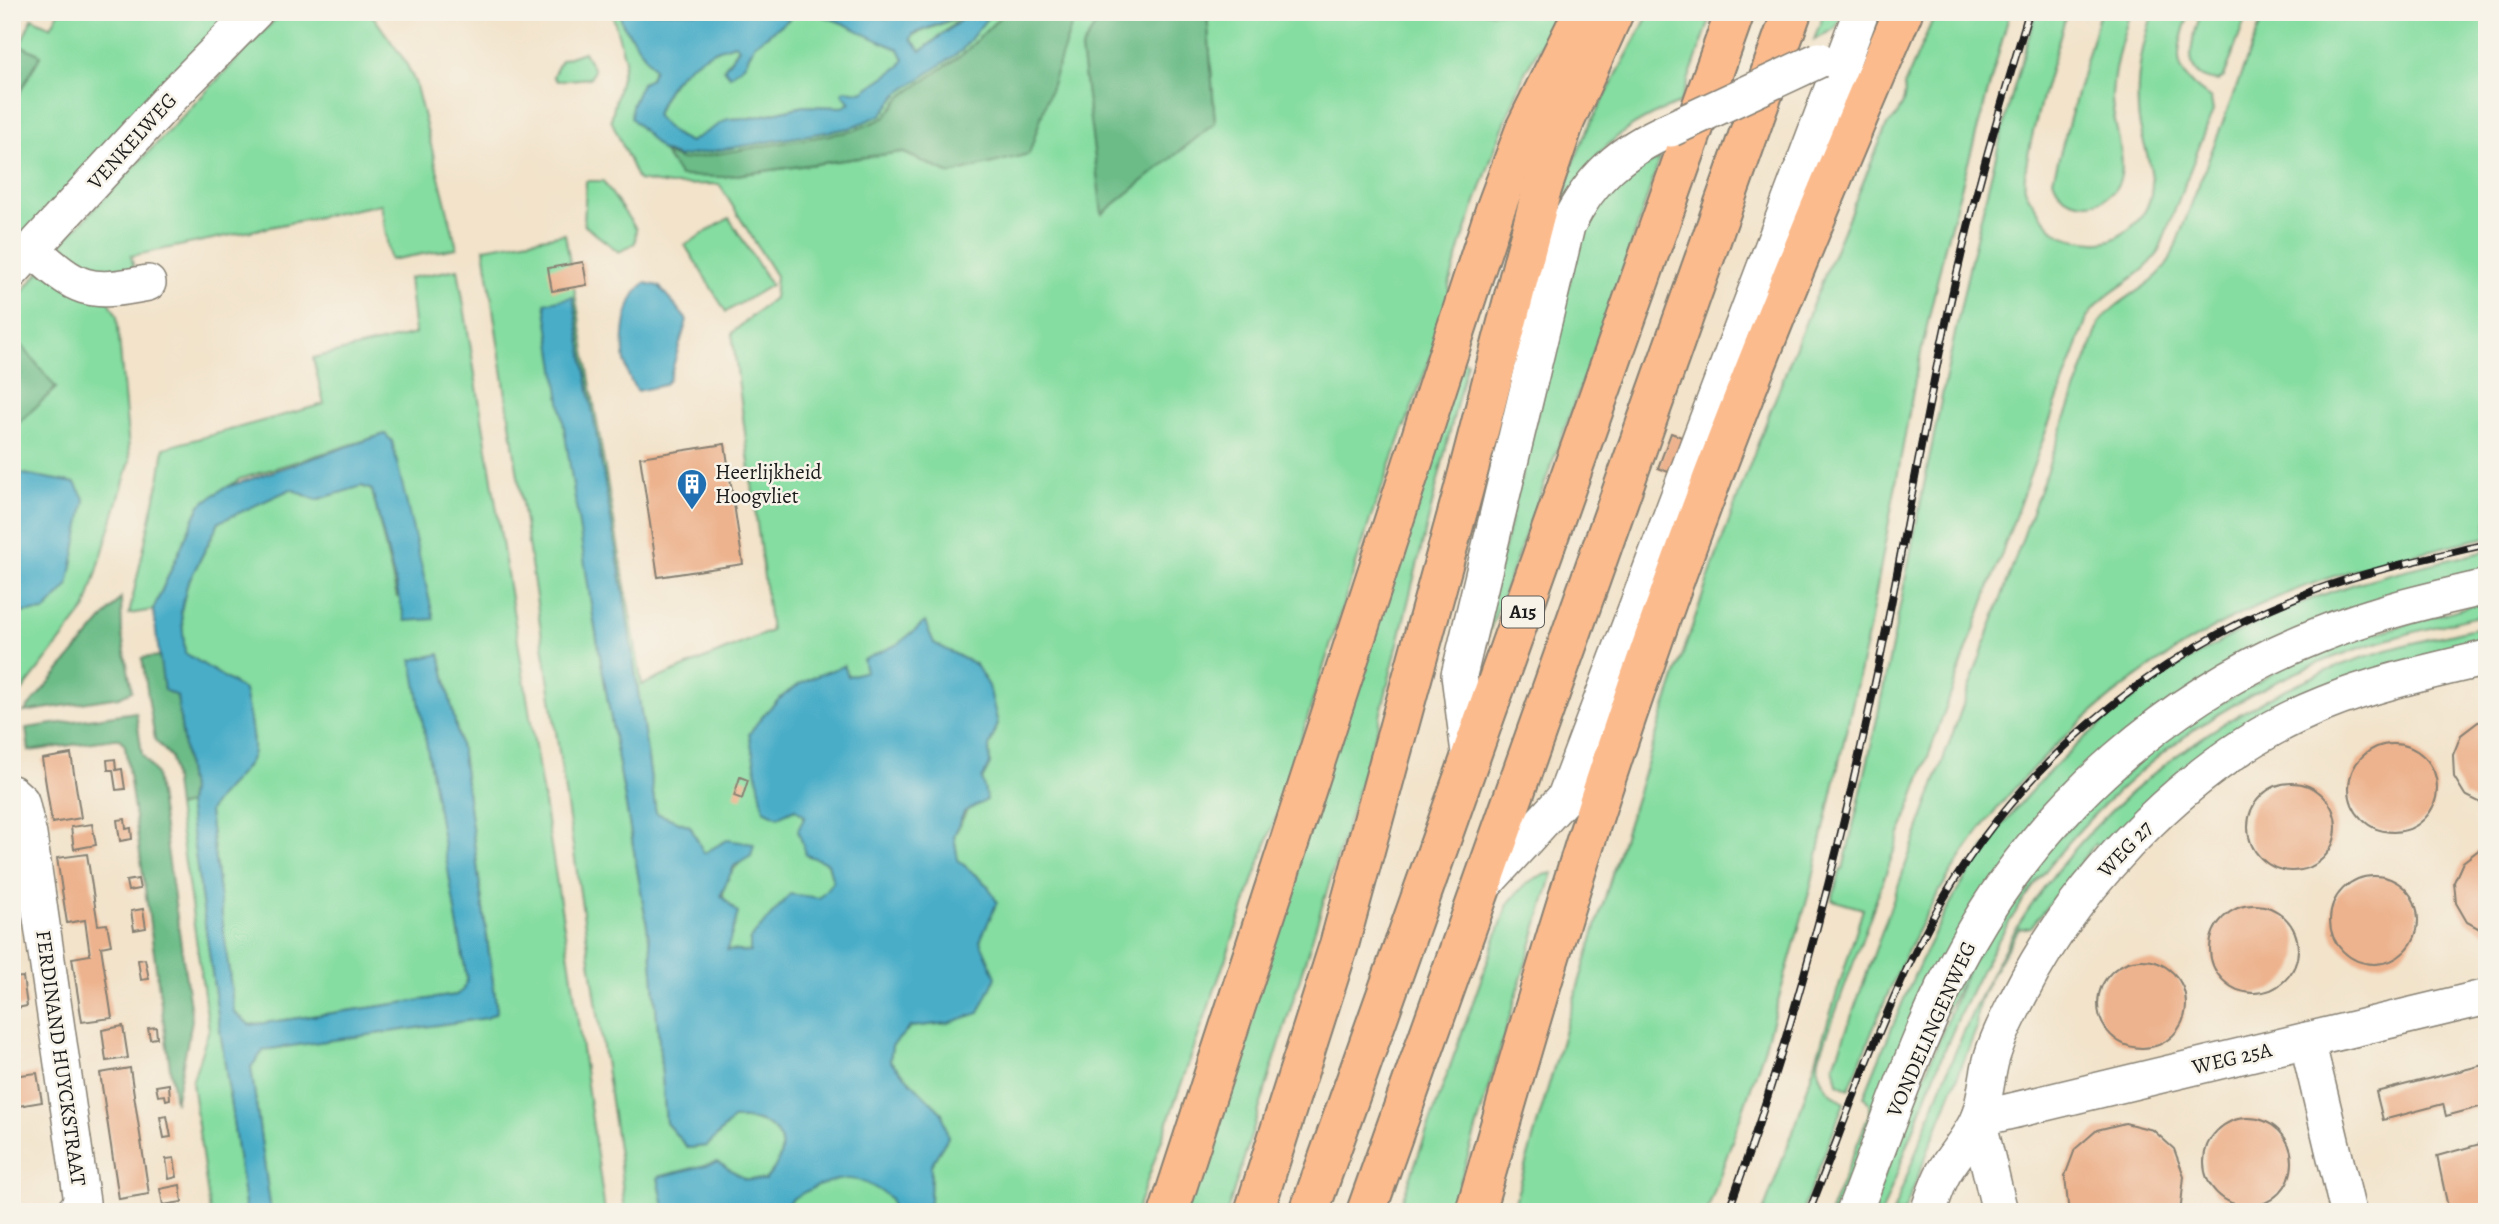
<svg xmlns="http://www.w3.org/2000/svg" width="2499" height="1224" font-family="Alegreya,serif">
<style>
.green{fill:#85dda1;stroke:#507c5e;stroke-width:2}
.forest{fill:#6cbc87;stroke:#446c52;stroke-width:2}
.water{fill:#49adc8;stroke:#326472;stroke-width:2;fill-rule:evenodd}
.building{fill:#edb38e}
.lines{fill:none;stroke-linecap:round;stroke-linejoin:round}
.minor-casing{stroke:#878073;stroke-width:38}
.highway-casing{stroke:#878073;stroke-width:42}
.minor{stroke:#fff;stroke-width:35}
.highway{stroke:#fbbb8d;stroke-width:38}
.rail-casing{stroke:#1c1c1c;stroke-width:8}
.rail{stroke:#f7f3e8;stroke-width:5;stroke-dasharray:16;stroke-linecap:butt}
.minor-bridge-casing{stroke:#878073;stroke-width:38;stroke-linecap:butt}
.minor-bridge{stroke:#fff;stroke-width:35}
.labels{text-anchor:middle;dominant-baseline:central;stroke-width:5;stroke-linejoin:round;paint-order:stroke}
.shield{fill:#f7f3e8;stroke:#5e5c59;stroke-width:2}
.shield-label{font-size:19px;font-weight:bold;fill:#1c1c1c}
.street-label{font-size:21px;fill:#1c1c1c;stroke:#f7f3e8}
.poi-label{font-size:21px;fill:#1c1c1c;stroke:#f7f3e8;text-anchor:start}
</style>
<rect width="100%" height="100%" fill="#f7f3e8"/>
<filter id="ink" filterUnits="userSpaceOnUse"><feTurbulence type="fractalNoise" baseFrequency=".0143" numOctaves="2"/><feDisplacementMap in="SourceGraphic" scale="14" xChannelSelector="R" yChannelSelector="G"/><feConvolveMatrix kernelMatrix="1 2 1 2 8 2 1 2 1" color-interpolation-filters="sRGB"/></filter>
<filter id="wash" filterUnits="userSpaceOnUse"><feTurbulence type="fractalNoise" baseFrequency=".00686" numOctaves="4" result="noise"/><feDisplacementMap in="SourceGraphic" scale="28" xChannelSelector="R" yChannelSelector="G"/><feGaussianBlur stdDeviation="1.57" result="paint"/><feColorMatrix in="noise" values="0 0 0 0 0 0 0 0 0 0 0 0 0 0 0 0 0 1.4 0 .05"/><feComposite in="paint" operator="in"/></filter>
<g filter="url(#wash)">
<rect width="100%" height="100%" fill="#f2e3ca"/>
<g class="green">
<polygon points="59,12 236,12 12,251 12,106 40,55 20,45 32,18 51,27"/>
<polygon points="282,12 370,12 405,61 415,82 457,248 390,260 381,204 131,256 134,269 90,281 55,250"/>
<path d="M612,12H620L622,23L654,69L631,118L678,157L850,128L881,115L898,94L961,51L992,12H1005L963,54L901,97L884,118L853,131L681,161L665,154L722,177L902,152L950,174L1076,12H1103L1081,50L1215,123L1207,12H1561L1526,70L1497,143L1461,244L1449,286V308L1371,517L1279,808L1136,1212H926L930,1202L931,1165L948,1137L942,1113L890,1061L892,1046L910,1027L948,1023L980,941L988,886L958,860L954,836L990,764L989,747L998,724L976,665C926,638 916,636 864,660L867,671L848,677L844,666L795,808C815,825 827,857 833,882L819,898L750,952L727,950C723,913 712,878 750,856L704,853L690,826L656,813L623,590L573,298L591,604L651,949L666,1123L688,1148L707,1146L733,1119C778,1116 798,1145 765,1180L745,1179L717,1162L658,1177L665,1212H625L619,1155L484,248L565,234L642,685L771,631L732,333L774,298L776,276L719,184L670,185L638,180L611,120L625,60Z"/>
<path d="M799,12C838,14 864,36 899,49L904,59L900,66L844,107L804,106L751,118L728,119L690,142C675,136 666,128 656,115C669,77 696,54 735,44L739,47L724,68L745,64L754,45Z"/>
<path d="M1650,12H1713L1680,103C1625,124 1597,146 1571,199L1558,201L1586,132Z"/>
<polygon points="1824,12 1846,12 1834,29 1814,40"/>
<path d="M1936,12H2010L1945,246L1916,375L1869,630L1811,886L1763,1053L1707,1212H1512C1569,1012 1629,812 1696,615C1752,449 1819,287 1887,125C1898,118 1907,99 1904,86Z"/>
<path d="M2036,12H2067C2058,44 2020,163 2025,188C2026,194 2032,201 2035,206C2053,235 2061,239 2095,242C2114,244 2137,226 2146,209C2163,174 2139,147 2138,111C2136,73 2142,48 2153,12H2189C2176,56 2169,70 2211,99L2213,111L2158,253C2140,281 2104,289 2087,318L1819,1058C1815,1079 1828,1092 1844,1103L1802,1212H1763L1797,1121L1863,909L1832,900L1841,869H1843C1912,585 1950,292 2036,12Z"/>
<path d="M2100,12H2130C2122,40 2113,68 2112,97C2111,127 2139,178 2105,198C2096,204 2085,204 2074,201C2063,198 2056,189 2053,179Z"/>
<path d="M2201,12H2248L2224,77L2218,81C2176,78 2194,38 2201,12Z"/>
<path d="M2265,12H2487V537C2418,553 2348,568 2283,595C2144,652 2016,762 1939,892C1902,954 1876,1022 1849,1089L1838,1083L1834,1065L2100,322C2120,296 2153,288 2170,260Z"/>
<polygon points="964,15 921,52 911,39 913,35"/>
<polygon points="584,52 594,70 590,78 557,81 553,76 561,60"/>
<path d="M1660,158L1618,286L1471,681L1582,232C1601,197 1624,175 1660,158Z"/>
<polygon points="586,181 603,181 636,229 635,243 619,252 584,225"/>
<polygon points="729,218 771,285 726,312 685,245"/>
<path d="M458,269L570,964L605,1212H271L251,1067L264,1050L497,1011L462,754L440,654L443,828L467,980L463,990L456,995L250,1025L234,1012L209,812C217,792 252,770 253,750C254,731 247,709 244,690L185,653L181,611L187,585L220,521L291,489L316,500L361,486L372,490L397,598L385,434L240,479L200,505L153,610L129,614L160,475L164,448L324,404L313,358L415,334L409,278Z"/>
<polygon points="40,271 109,301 117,316 130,461 86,608 12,704 12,613 45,611 74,483 12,472 12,429 56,388 12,333 12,304"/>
<polygon points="1459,359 1467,362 1377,729 1247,1149 1227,1212 1181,1212"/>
<path d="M2487,551V574L2364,604L2057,799L1841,1212H1830L1869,1115V1104L1864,1096C1894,1023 1922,948 1964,880C2051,740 2201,631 2358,583C2400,570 2444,561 2487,551Z"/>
<path d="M2487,601V614C2430,628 2373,641 2319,663C2174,721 2053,833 1981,971C1941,1048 1914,1132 1882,1212H1869L1969,966L2057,838L2168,734L2310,652Z"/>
<path d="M2487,625L2471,644L2374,671L2101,850L2095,844L2031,927L2019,929C2005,953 1971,1001 1977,1027L1904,1212H1893C1929,1120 1961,1024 2010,939C2083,814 2205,718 2339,666C2387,648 2437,637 2487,625Z"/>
<polygon points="188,804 246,1212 210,1212 192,1082 209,1029 177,807"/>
<path d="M1553,873L1453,1206L1448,1212H1398L1508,904C1521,887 1532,876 1553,873Z"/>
<path d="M853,1178L872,1183L890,1198L893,1212H783C793,1189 829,1179 853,1178Z"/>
</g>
<g class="forest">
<polygon points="1005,12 1076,12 1029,154 950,174 902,152 722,177 680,176 664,153 681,160 853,131 884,118 901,97 963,54"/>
<polygon points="1103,12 1207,12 1215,123 1102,214 1081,50"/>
<polygon points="20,45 41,55 12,106 12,60"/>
<polygon points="12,333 56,388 12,429"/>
<polygon points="121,598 122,636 132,691 119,697 24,712"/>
<polygon points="160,656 164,690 177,695 190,790 188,804 177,807 171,757 155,740 142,658"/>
<polygon points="136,712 142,754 156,774 192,1020 175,1103 125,746 120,739 114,739 29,751 26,728"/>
</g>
<g class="water">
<path d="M799,12L754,45L745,64L730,76L724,69L739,48L735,44C697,54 668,77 656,115C666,128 675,136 690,142L728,119L751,118L804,106L843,107L850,103L842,93L845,90L862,92L900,66L904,59L899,49C862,36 844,18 803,12H874L887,19L915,12H992L961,51L898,94L881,115L850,128L678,157L661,150L631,118L632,105L642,83L650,79L654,69L622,23L620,12ZM963,15L961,20L921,51L911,39L913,34Z"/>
<path d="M645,283L659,286L687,320L669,380L664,385L638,391C616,371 620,300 645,283Z"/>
<path d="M573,297L623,590L656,813L690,826L704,853L727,840L754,844L751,856L734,866L721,895L738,913L727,950L750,952V939L790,894L819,898L833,882L828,863L806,855L798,830L805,816L795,809L778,817L764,810L749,734C776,695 799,680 844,666L848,676L866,671L863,660L898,644L925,622L934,643L976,665L989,686L998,724L989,747L990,764L982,779L987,800L964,812L954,836L958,860L988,886L997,902L980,941L996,977L979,1013L948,1023L910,1027L892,1046L890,1061L942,1113L948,1137L931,1165L930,1202L926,1212H893L890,1198C859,1174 842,1174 807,1191C795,1197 788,1199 783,1212H665L658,1177L718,1162L745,1179L765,1180C798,1145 778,1116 733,1119L707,1146L688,1148L666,1123L651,949L591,604L545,303Z"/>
<path d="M385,434L392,441L434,619L405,621L372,490L362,486L316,500L291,489L219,522L187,585L181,611L185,653L244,690C247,709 254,731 253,750C252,770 217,792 209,812L234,1012L250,1025L456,995L463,990L467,980L412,660L440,654L462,754L497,1012L487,1018L264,1050L251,1067L271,1212H246L188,804L190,790L177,696L164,690L153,610L200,505L224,488Z"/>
<polygon points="12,472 75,483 85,500 68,586 45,611 12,613"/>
</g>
<g id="blocks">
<g class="building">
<polygon points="583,262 587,285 552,291 548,268"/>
<polygon points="1671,433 1697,443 1676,475 1658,468"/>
<polygon points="725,444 743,564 658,577 640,457"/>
<polygon points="2487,721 2487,806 2465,795 2454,777 2453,755 2461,735 2478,722"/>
<circle cx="2393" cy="788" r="44"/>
<polygon points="71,754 81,818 52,823 42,759"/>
<polygon points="115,759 116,770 122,769 125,789 116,790 113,770 108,770 107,760"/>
<polygon points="740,777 748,780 742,799 734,796"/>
<circle cx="2292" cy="827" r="44"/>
<polygon points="125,819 126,829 131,828 132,839 120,841 117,820"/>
<polygon points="92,824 96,845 74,849 71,827"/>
<polygon points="2487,848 2487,933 2467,922 2456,903 2454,882 2463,862 2480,849"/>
<polygon points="87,854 98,925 107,924 111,945 101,947 112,1018 82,1022 72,958 90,955 85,920 67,923 57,858"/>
<circle cx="2374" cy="920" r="44"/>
<polygon points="138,879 140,889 128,891 126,881"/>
<circle cx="2254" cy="949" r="44"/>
<polygon points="143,909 146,928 134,930 131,911"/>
<polygon points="145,959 149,979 141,980 138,960"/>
<circle cx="2142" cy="1004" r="44"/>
<polygon points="23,977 27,1006 12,1009 12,978"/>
<polygon points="123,1026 128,1058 106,1061 102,1030"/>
<polygon points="156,1027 157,1038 150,1039 148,1028"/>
<polygon points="2487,1064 2487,1105 2446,1116 2443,1104 2383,1120 2376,1092"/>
<polygon points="130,1068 149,1194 119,1199 100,1073"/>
<polygon points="37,1073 42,1102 12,1107 12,1076"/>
<polygon points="169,1084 170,1099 166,1100 165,1095 158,1096 156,1086"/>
<polygon points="167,1116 171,1137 164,1138 160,1117"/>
<circle cx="2248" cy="1162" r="44"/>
<polygon points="2125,1123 2153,1130 2174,1149 2184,1176 2181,1205 2176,1212 2073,1212 2068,1205 2065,1176 2075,1149 2097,1130"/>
<polygon points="2487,1142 2487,1212 2449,1212 2437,1156"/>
<polygon points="174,1158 177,1177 169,1179 166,1159"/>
<polygon points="180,1185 182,1202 163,1205 160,1189"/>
</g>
</g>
</g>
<g filter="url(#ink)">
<use href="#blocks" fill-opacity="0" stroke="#878073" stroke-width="2"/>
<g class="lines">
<g class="minor-casing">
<g id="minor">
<path d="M32,249C78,290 86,295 148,283"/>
<polyline points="12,271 175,93 255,12"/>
<path d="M1470,761L1459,675L1567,226C1591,177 1621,151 1671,129"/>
<polyline points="12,793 21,801 29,835 82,1202 74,1212"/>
<polyline points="1484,885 1565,797 1861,12"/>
<polyline points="2307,1040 2348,1212"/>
<path d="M1854,1212C1889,1122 1920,1027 1967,943C2045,805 2171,693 2319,635C2373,613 2430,600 2487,587"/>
<path d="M1928,1212C1933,1199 1937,1184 1944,1172C1954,1155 1970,1138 1978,1119C1986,1100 1986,1077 1992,1057C1998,1036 2010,1014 2020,994C2080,876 2199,753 2324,704C2376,683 2432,671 2487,658"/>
<polyline points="2000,1212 1978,1119 2487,997"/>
</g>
</g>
<g class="highway-casing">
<g id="highway">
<polyline points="1169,1212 1495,210 1526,127 1583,12"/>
<polyline points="1254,1212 1339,945 1463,492 1541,192 1565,121 1614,12"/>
<polyline points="1309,1212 1735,12"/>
<polyline points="1366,1212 1792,12"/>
<path d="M1475,1212C1528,1027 1582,843 1646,661C1722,441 1811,226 1903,12"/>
</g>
</g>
<use href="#minor" class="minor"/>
<use href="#highway" class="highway"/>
<g class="rail-casing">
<g id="rail">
<path d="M1728,1212C1797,1024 1846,826 1886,630C1911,504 1932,377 1962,252C1981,171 2005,92 2029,12"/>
<path d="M1809,1212C1848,1114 1882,1012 1932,919C2012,769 2155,650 2313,591C2369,570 2428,558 2487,544"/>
</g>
</g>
<use href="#rail" class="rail"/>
<g class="minor-bridge-casing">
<polyline id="minor-bridge" points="1671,129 1819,60"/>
</g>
<use href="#minor-bridge" class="minor-bridge"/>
</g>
</g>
<defs>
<g id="building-pin" transform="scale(1.575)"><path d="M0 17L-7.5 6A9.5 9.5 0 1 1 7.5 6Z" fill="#1f6fb2" stroke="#f7f3e8"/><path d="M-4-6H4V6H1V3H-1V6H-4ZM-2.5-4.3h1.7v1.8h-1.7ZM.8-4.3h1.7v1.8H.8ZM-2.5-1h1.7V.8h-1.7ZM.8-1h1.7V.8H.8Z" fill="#fff"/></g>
</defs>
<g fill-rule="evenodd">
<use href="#building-pin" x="692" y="484"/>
</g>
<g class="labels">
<rect class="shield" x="1502" y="596.5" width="42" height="31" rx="5"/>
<g class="shield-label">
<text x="1523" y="612">A15</text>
</g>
<g class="street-label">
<text transform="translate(132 141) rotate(-48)">VENKELWEG</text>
<text transform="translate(2125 849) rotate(-47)">WEG 27</text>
<text transform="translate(1931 1029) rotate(-66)">VONDELINGENWEG</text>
<text transform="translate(61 1058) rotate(82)">FERDINAND HUYCKSTRAAT</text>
<text transform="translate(2232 1058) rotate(-13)">WEG 25A</text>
</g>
<g class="poi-label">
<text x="715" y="472">Heerlijkheid<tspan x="715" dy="24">Hoogvliet</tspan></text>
</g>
</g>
<rect width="2499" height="1224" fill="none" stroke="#f7f3e8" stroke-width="42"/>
</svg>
